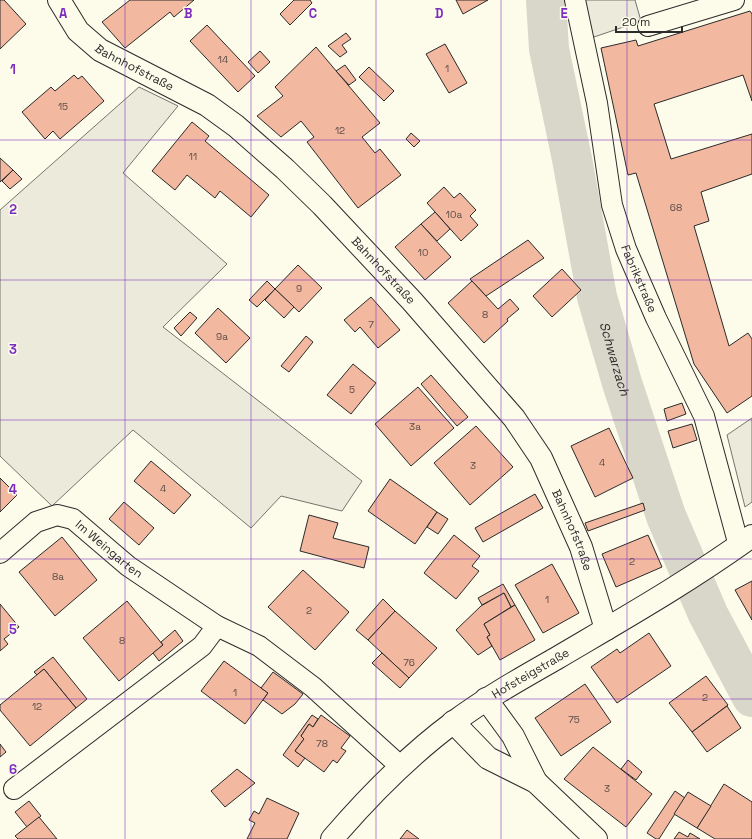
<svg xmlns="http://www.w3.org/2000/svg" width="752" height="839" font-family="'Space Grotesk',sans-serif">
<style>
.green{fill:#ecebdb;stroke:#74746e}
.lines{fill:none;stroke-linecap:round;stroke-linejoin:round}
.river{stroke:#d8d7c9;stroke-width:40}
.building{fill:#f2b8a0;stroke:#2b2b2b}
.minor-casing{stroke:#2b2b2b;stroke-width:22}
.tertiary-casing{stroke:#2b2b2b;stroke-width:24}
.secondary-casing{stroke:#2b2b2b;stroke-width:24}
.minor{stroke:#fdfbea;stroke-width:20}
.tertiary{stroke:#fdfbea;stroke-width:22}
.secondary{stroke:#fdfbea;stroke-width:22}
.grid{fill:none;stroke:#7b2cbf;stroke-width:1;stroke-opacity:0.55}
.labels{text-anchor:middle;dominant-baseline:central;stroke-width:3;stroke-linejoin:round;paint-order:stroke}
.number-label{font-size:10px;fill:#5d4e48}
.street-label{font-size:12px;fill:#2b2b2b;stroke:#fdfbea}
.water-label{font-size:13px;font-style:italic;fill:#2b2b2b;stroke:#fdfbea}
.grid-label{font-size:13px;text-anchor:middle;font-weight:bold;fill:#7b2cbf;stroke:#fdfbea;stroke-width:3;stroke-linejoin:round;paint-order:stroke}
</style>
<rect width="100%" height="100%" fill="#fdfbea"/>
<g class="green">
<polygon points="583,0 635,0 641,21 591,38"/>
<polygon points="139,87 178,106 123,173 227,264 163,327 362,481 342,511 281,496 251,528 133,430 52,506 0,456 0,210"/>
<polygon points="752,418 752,502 745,507 727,435"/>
</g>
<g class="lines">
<path class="river" id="s1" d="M546,0L549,49L572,159L597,297L622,383L666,516L708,614L752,697"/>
</g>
<g class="building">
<polygon points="0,0 4,0 26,24 0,49"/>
<polygon points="130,0 194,0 174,17 170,12 125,48 102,22"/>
<polygon points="294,0 310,0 312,3 290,25 280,14"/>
<polygon points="456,0 488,0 463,14"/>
<polygon points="750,11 752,14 752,101 743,75 654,104 671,159 752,134 752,174 701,192 709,221 694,226 729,346 748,333 752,339 752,396 727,413 694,364 636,173 628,175 601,48 636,40 638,46"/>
<polygon points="207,25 255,76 238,92 190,41"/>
<polygon points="346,33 351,39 342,45 347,52 340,57 328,46"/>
<polygon points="445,44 467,83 449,93 426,54"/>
<polygon points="316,47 380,123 362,137 375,153 380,149 401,175 358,208 307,142 314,137 301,121 281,137 257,116 283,96 275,87"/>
<polygon points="260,51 270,62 258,73 248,62"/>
<polygon points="345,65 356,80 349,85 336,71"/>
<polygon points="369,67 394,91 384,101 359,77"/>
<polygon points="74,75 78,79 82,76 104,101 60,139 53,131 45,139 22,112 51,87 55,91"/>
<polygon points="192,122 209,136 205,141 269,195 251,217 220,191 215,198 187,175 175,190 152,171"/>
<polygon points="411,133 420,141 414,147 406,139"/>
<polygon points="0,158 13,170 0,182"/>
<polygon points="13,170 22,179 10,189 2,181"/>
<polygon points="444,187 454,198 460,193 476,210 470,216 478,225 461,241 427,203"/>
<polygon points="435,212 450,229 437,241 421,224"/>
<polygon points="421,224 451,257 425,280 395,247"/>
<polygon points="528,240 544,258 486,296 470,279"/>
<polygon points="298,265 322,288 299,312 275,289"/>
<polygon points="562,269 581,290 552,317 533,296"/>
<polygon points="267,281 275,289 257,307 249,300"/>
<polygon points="472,281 498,309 510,299 519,309 507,319 508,321 484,343 448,303"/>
<polygon points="275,289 294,307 284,318 265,300"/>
<polygon points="371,297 400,330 378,348 360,327 355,332 344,320"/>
<polygon points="218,308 250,338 226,363 195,333"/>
<polygon points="190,312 197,318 181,336 174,328"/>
<polygon points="306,336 313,342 289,372 281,366"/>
<polygon points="353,364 376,383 351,414 327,395"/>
<polygon points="431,375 468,417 457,426 421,384"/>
<polygon points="418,387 454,428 411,466 375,424"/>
<polygon points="682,403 686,414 667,421 664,409"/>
<polygon points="692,424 697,440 673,448 668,431"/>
<polygon points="476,426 513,467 470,505 434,463"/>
<polygon points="609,428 633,478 595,497 571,446"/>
<polygon points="151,461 191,495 174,514 134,481"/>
<polygon points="0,478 17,495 0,512"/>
<polygon points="390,479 437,512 415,544 368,511"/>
<polygon points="535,494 543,508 483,542 475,528"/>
<polygon points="124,502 154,528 139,545 109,519"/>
<polygon points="643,503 645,510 588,531 585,523"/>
<polygon points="437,512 448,519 438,534 427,527"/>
<polygon points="309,515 338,523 333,538 369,547 364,568 300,551"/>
<polygon points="454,535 480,556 472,566 479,571 456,599 424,573"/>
<polygon points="648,535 662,567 616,587 602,554"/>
<polygon points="62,537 97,580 55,616 19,572"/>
<polygon points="552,564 579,613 543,633 515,585"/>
<polygon points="303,570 349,612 315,650 268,607"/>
<polygon points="752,581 752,620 735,590"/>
<polygon points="503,584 515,605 511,607 504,593 482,605 478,598"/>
<polygon points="504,593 511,607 484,624 490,635 487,637 492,646 478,655 456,630 481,606"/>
<polygon points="383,599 395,611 368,640 356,630"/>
<polygon points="127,601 163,645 119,681 83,638"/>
<polygon points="0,604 19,627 4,639 8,644 0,651"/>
<polygon points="515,605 535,640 500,660 487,637 490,635 484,624"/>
<polygon points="395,611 437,648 409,678 368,640"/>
<polygon points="175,630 183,641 159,661 153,653 163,645 161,642"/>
<polygon points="649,633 671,666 617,703 591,667 617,649 620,653"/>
<polygon points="382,653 409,678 400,688 372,663"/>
<polygon points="53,657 87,699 76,708 44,669 37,675 34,672"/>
<polygon points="224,661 268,693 245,724 201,691"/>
<polygon points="44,669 76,708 30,746 0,710 0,705"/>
<polygon points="273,672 303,694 295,704 282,714 263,700 268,693 261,688"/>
<polygon points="706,676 728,705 692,732 669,703"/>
<polygon points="585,684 611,722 561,756 535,718"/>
<polygon points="727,706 741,728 707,752 692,732"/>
<polygon points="312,715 318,719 313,727 309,724 301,736 304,739 295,751 305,758 298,767 283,755"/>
<polygon points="321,715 350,736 341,748 346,751 337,763 333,760 324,772 295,751 304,739 301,736 309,724 313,727"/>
<polygon points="0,744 6,752 0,757"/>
<polygon points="593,747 652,794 626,827 564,779"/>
<polygon points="628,760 642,772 636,780 621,769"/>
<polygon points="237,769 255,783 225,807 211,791"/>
<polygon points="724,784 752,802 752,839 715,839 697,828"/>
<polygon points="675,791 685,798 659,839 656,839 647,833"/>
<polygon points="688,792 711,806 697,828 674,814"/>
<polygon points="267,798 299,813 287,839 247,839 255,823 249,820 254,811 259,814"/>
<polygon points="29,801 41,816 27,827 15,812"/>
<polygon points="39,817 57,839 18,839 15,836"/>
<polygon points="407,830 419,839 400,839"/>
<polygon points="679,832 688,837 690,833 700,839 674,839"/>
</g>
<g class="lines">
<g class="minor-casing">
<g id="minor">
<path id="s2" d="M575,0L597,103L612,205L626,249L656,318L704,416L739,546"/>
<polyline points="648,26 734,0"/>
<path id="s3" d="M0,553L36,522L57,515L73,519L128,566L217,626L259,646L313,687L400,766"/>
<polyline points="14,789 202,646 217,626"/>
</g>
</g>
<g class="tertiary-casing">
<g id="tertiary">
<path id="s4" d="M59,0L78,31L100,50L207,105L236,126L285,169L322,205L412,301L514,418L541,458L581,547L606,629"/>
</g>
</g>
<g class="secondary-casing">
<g id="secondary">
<polyline points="486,699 513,736 536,782"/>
<polyline points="453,722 488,758 536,782 596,839"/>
<path id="s5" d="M332,839C369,796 408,756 454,722C486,698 522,678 557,658C623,619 690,581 752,536"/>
</g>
</g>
<use href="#minor" class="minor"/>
<use href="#tertiary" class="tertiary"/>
<use href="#secondary" class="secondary"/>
</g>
<path class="grid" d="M125,0V839M251,0V839M376,0V839M501,0V839M627,0V839M0,140H752M0,280H752M0,420H752M0,559H752M0,699H752"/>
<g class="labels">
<g class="number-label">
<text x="223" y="59">14</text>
<text x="447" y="68">1</text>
<text x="63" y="106">15</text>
<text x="340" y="130">12</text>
<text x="193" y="156">11</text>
<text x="676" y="207">68</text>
<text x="454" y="214">10a</text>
<text x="423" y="252">10</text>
<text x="299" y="288">9</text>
<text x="485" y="314">8</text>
<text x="371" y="324">7</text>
<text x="222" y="336">9a</text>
<text x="352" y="389">5</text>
<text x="415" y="426">3a</text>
<text x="602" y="462">4</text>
<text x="473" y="465">3</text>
<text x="163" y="488">4</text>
<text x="632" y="561">2</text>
<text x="58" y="576">8a</text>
<text x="547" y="599">1</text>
<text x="309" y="610">2</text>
<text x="122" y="640">8</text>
<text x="409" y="662">76</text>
<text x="235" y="692">1</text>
<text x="705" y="697">2</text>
<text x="37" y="706">12</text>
<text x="574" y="719">75</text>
<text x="322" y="743">78</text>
<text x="607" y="788">3</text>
</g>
<g class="street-label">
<text stroke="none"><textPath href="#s4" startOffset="104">Bahnhofstraße</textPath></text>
<text stroke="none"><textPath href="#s4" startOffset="428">Bahnhofstraße</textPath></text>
<text stroke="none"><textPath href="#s2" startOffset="287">Fabrikstraße</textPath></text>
<text stroke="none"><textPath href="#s4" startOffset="752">Bahnhofstraße</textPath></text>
<text stroke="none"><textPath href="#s3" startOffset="133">Im Weingarten</textPath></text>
<text stroke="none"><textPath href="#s5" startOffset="260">Hofsteigstraße</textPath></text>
</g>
<g class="water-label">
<text stroke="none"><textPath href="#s1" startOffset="366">Schwarzach</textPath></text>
</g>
</g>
<g class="grid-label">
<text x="63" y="18">A</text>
<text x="188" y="18">B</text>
<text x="313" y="18">C</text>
<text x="439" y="18">D</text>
<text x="564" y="18">E</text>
<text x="13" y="74">1</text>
<text x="13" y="214">2</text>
<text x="13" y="354">3</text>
<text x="13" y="494">4</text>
<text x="13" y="634">5</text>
<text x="13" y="774">6</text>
</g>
<path d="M616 26v6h66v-6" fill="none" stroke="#2b2b2b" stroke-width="2"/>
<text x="622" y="26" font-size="12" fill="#2b2b2b" stroke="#fdfbea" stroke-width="3" paint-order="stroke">20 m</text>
</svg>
